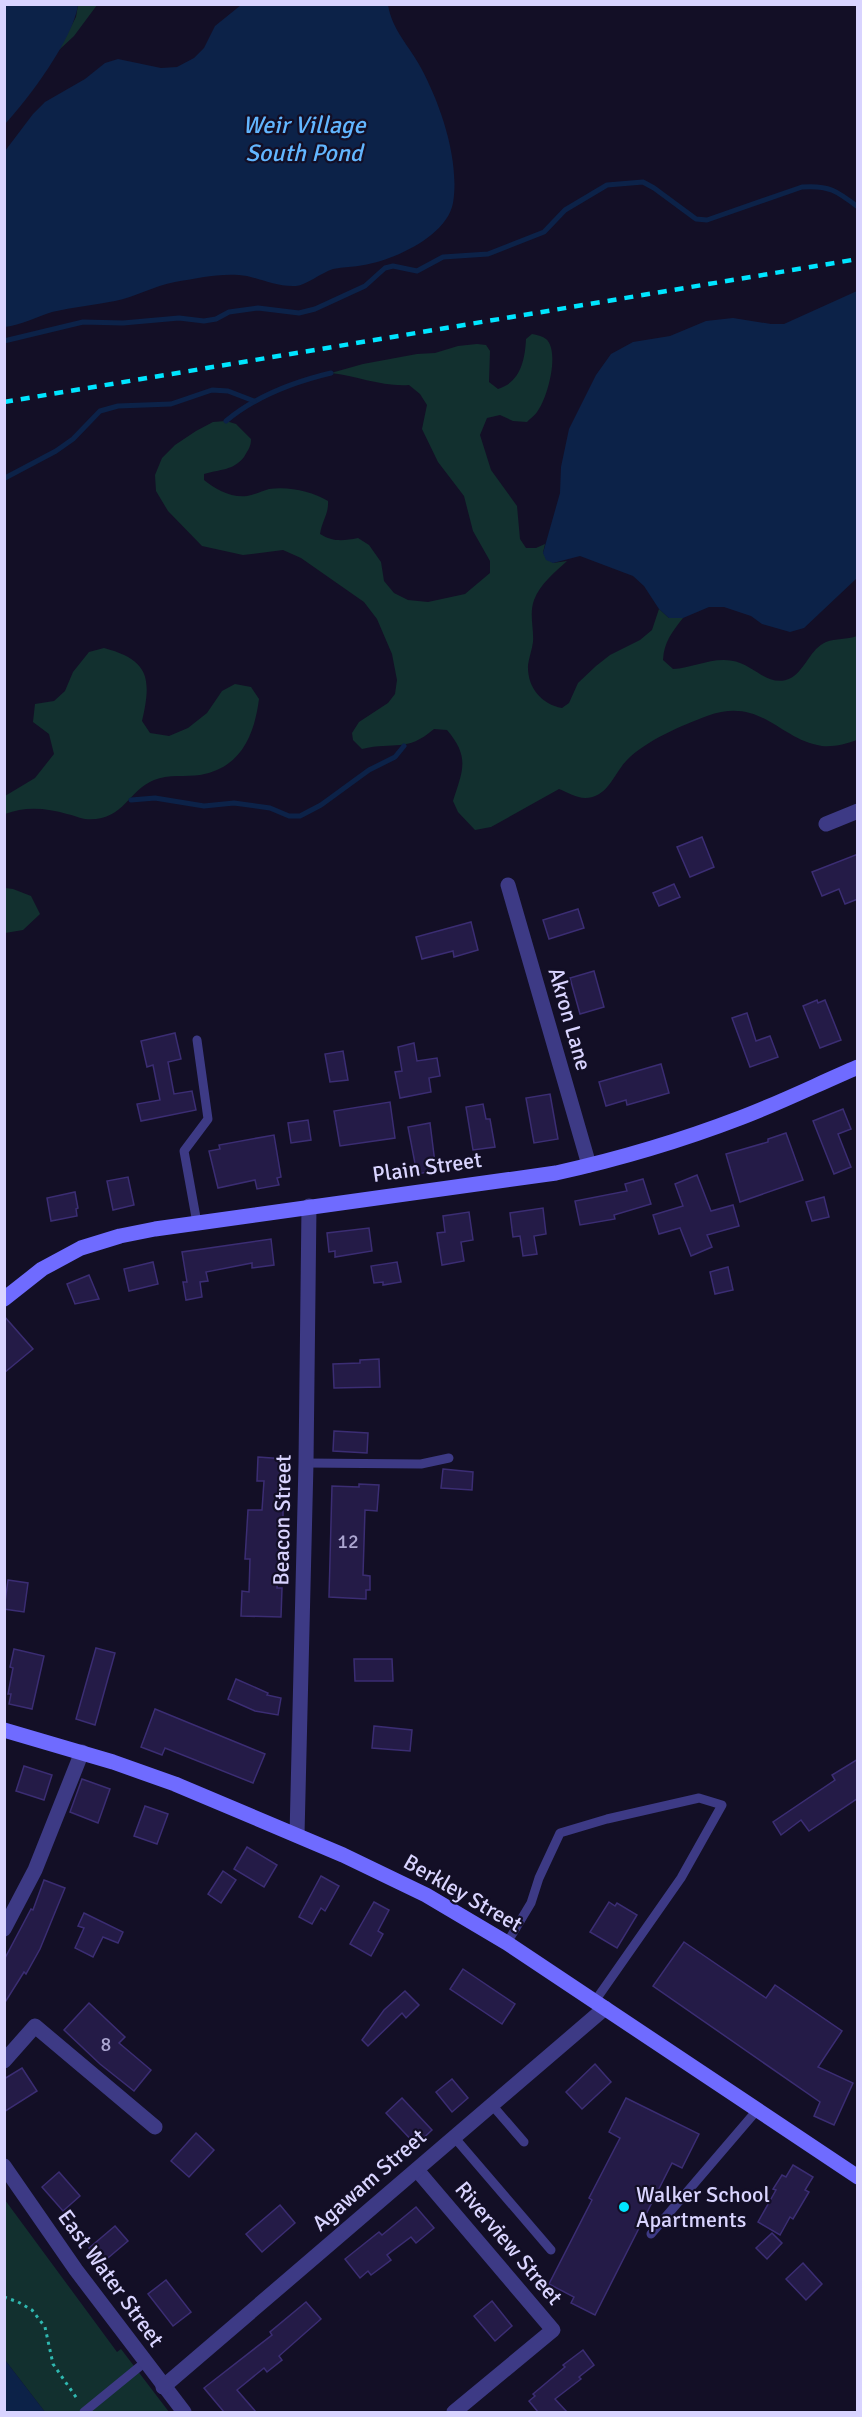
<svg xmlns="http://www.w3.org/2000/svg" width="862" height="2417" font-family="Signika,sans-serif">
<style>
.green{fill:#12302f}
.water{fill:#0c2248}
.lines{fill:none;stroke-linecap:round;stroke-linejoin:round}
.stream{stroke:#0c2248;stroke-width:5}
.building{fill:#241b47;stroke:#3b2d73;stroke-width:1.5}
.path{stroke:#2fb8b0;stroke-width:3;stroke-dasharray:3 4.5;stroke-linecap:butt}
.lane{stroke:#3d3a85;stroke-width:9}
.street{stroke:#3d3a85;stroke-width:15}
.secondary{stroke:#6f6bff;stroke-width:15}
.rail{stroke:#00e5ff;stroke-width:4.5;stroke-dasharray:9 8;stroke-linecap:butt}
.poi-dot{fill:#00e5ff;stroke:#130f26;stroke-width:2}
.labels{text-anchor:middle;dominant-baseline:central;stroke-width:4.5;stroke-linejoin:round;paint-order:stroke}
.number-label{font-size:20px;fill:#aca6d1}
.street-label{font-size:22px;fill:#d9d4ff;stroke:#130f26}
.poi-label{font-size:22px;fill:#d9d4ff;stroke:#130f26;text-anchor:start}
.water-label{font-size:24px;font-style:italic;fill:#62b6ff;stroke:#130f26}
</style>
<rect width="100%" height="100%" fill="#130f26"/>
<g class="green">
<polygon points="78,5 97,5 74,36 59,50 76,17"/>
<path d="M532,334C537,335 542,336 546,339C560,351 548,398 537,412C535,415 530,419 527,422L513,421L500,415L487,418L480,435L491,470L517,506L520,539L526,548H536L545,544L543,553L553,563L567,561C555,572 540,584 534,600C529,614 534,628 533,642C532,650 529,657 528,665C527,687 541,704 562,708L569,703L578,683L596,666L610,655L640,640L652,630L659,609L669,618H683C672,632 664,642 663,660L673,669C695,668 717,654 740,663C757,669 771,688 791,678C806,669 810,649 826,642C836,638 847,640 857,636V740C845,744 835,747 822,746C779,740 762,696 707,716C683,725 645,741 627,760C614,773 608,798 585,798C577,798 567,792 559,789L491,827L475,830L458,812L453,801C463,770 470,757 447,730L434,729C406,753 395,741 362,749L353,740L352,733L359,722L388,703L395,694L397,680L392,654L377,619L364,602L301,558L283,550L243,555L202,546L168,511L156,491L155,475L162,458L175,445L196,431L213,422L226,421L236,424L251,439C251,447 248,450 244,457C233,471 220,469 204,474V480C215,489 231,498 247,496C254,495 262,491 269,489C288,486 312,491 328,501C329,513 322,521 320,534C333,542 343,541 358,538L369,545L381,562L384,581L394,593L408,600L428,602L465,594L490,573V561L473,531L464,496L438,462L422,429L427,405L420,394L409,385C383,387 357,376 331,373L363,364L417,354L435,353L458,346L477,344L486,345L490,351L489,382L498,389C520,382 525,361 526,339Z"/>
<path d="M104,648C149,660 152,678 142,721L150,733L169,736L188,728L207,713L222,691L235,684L251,687L259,699C254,737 240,768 200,775C186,777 168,774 154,780C127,791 124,822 85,819C79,818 73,815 67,814C47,808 25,806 5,814V796L35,778L54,754L49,734L33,722L35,704L54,701L65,691L73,672L89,652Z"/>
<polygon points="5,888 13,889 31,896 40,914 23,930 5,933"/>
<polygon points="5,2200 117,2352 121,2349 169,2412 45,2412 5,2360"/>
</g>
<g class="water">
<path d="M5,4L78,5C73,39 29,98 5,124Z"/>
<path d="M241,5H388C392,30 410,47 421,68C441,105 460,161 453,203C447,236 394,260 364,265C354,267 343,267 333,269C321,273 306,285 296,286C278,287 264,280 247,276C224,272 198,278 175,282C154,286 135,297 115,301C94,305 73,307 52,312C36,317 21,325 5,327V151L33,114L45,102L85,79L105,63L118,59L161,68L177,67L194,58L204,48L215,26Z"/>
<polygon points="857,291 857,578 804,628 790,632 762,624 751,616 724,607 709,607 683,618 669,618 659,609 644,586 633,576 580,556 553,563 546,560 543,553 560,493 561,467 569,429 596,375 611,354 633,342 670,336 706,321 733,318 771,324 784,324"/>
<polygon points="5,2360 45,2412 5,2412"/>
</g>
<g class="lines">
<g class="stream">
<path d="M4,341L83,322L123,323L179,318L204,321L216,319L229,312L258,308L299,313L315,309L365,286L385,268L393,266L417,271L443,257L488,254L544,232L565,210L607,185L643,182L654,188L696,219L707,220L802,187C829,185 837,191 858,207"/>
<path d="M226,421C256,396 293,382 331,373"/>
<polyline points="5,478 56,451 73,439 100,411 118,406 171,404 212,390 228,391 254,401"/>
<polyline points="131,800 155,798 204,806 234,803 270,808 289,816 300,816 321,805 369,770 395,757 404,746"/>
</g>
</g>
<g class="building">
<polygon points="702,837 714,867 690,877 677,847"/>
<polygon points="858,854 858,899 845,904 839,889 822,896 812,872"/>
<polygon points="674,884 680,897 659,906 653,893"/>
<polygon points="578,909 584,928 549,939 543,920"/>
<polygon points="471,922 478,950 454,957 453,951 422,959 416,937"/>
<polygon points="594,971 604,1007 580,1014 570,978"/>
<polygon points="817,1000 818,1003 825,1000 841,1040 820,1048 803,1006"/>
<polygon points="747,1013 756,1041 770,1036 778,1057 750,1067 732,1018"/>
<polygon points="175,1033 181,1059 168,1062 174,1094 192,1091 196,1110 141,1121 137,1104 160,1100 153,1065 147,1067 141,1041"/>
<polygon points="414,1043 417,1061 437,1058 440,1076 429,1078 431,1092 400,1098 395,1072 402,1071 398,1047"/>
<polygon points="343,1051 348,1080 330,1082 325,1054"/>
<polygon points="661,1064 669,1093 627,1105 626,1100 606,1106 599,1082"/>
<polygon points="550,1094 558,1139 534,1143 526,1098"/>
<polygon points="390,1102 395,1138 340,1146 334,1111"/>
<polygon points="483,1104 486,1119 490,1119 495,1147 473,1150 466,1107"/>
<polygon points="843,1109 851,1129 838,1134 851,1167 834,1174 813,1121"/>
<polygon points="308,1120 311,1140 291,1143 288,1123"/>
<polygon points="430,1123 435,1163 432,1163 434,1171 417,1174 408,1127"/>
<polygon points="786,1133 803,1180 740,1202 726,1154 768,1142 768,1139"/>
<polygon points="274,1135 281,1177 277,1178 279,1185 257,1189 255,1180 218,1188 209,1151 220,1149 219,1145"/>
<polygon points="697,1175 711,1211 733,1205 739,1226 707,1235 712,1247 691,1256 680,1228 659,1234 653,1215 683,1206 675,1184"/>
<polygon points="128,1177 134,1205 113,1210 107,1181"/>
<polygon points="643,1179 651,1204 614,1215 615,1219 580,1225 575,1201 627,1191 625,1184"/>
<polygon points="75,1192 78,1208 76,1209 77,1216 51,1221 47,1198"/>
<polygon points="824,1197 829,1217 812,1221 806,1202"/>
<polygon points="543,1208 546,1234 534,1236 537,1254 523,1256 520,1236 513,1237 510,1213"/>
<polygon points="469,1212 473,1240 461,1242 464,1261 442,1265 437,1233 445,1232 443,1216"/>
<polygon points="369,1228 372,1251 335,1257 335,1251 329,1252 327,1233"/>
<polygon points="271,1239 274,1265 252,1268 252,1263 206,1272 208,1281 200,1282 202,1297 186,1300 183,1282 187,1282 182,1252"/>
<polygon points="153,1262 158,1284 129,1291 124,1269"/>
<polygon points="397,1262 401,1282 383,1285 383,1282 374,1283 371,1266"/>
<polygon points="728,1267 733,1290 715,1294 710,1272"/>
<polygon points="89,1275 99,1299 75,1304 67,1284"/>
<polygon points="4,1316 33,1349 4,1373"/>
<polygon points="379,1359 380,1387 334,1388 333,1364 360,1363 360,1360"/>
<polygon points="334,1431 368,1433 367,1453 333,1451"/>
<polygon points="258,1457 286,1459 285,1482 283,1482 283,1529 280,1529 277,1588 282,1588 281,1617 241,1616 242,1591 249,1592 250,1559 245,1559 248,1510 262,1510 264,1481 257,1481"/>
<polygon points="443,1469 473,1472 472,1490 441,1488"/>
<polygon points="359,1484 379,1485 377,1511 365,1510 363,1575 370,1576 370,1590 366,1590 366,1599 329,1597 332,1486 359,1487"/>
<polygon points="8,1580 28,1583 24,1612 4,1609"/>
<polygon points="96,1648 115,1653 95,1725 76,1719"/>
<polygon points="14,1649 44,1656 32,1709 9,1704 11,1694 8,1694 13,1668 10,1667"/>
<polygon points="354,1659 392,1659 393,1681 355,1681"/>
<polygon points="236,1679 268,1693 267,1695 281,1698 278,1715 255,1711 228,1699"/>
<polygon points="155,1709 265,1754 253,1783 165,1748 162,1755 141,1747"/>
<polygon points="374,1726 412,1730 410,1751 372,1748"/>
<polygon points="858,1759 858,1798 809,1831 801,1820 781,1835 773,1822 835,1780 832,1775"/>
<polygon points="24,1766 52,1775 44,1800 16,1791"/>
<polygon points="82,1779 110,1789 98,1823 70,1812"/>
<polygon points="145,1806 168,1814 157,1844 134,1836"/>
<polygon points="247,1847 277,1865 264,1887 234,1869"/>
<polygon points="223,1871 236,1880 221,1903 208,1894"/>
<polygon points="321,1876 339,1886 325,1911 321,1908 312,1924 299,1917"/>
<polygon points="44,1880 65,1888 40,1949 26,1974 24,1972 4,2004 4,1960 31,1909 33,1910"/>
<polygon points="374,1902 389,1910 378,1931 383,1934 371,1956 350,1944"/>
<polygon points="609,1902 615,1906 617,1903 637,1915 617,1948 590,1932"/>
<polygon points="84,1913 123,1932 118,1943 103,1937 93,1957 75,1948 84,1928 78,1926"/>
<polygon points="684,1942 766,1998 775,1985 842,2031 818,2067 853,2083 834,2125 814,2116 820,2102 653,1986"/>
<polygon points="463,1969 515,2004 502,2024 450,1989"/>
<polygon points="405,1991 419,2005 406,2018 402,2013 368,2046 362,2040 384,2010"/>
<polygon points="89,2003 125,2037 119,2043 151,2070 134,2091 100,2064 64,2030"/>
<polygon points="595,2064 611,2082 582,2109 566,2092"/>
<polygon points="22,2068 37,2091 4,2112 4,2079"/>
<polygon points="452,2079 468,2098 452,2112 436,2092"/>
<polygon points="402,2098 432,2130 416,2145 386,2113"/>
<polygon points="626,2098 699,2134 682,2168 672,2163 595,2315 571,2303 574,2297 549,2284 592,2200 589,2198 620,2138 609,2132"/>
<polygon points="196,2133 214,2150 189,2177 171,2161"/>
<polygon points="793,2165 813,2177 805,2190 809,2192 793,2219 790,2217 780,2235 758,2222 776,2190 773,2189 782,2175 786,2177"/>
<polygon points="59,2172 80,2196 63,2211 42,2187"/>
<polygon points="280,2205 295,2223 262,2252 246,2234"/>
<polygon points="416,2207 434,2228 416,2243 411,2237 387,2255 391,2260 371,2275 368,2271 360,2278 345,2259 379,2232 382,2235"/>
<polygon points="115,2226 128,2241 102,2263 89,2248"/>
<polygon points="772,2233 782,2243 767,2259 756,2248"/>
<polygon points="803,2263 822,2284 806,2300 786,2279"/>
<polygon points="166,2280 191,2312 173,2326 148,2294"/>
<polygon points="492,2301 512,2326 495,2341 474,2316"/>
<polygon points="306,2302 321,2319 279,2356 282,2360 267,2372 264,2368 237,2390 256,2412 224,2412 204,2388 272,2335 270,2332"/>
<polygon points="583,2350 594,2365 579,2377 581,2379 555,2399 567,2412 538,2412 529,2401 535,2396 533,2394 565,2367 563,2365"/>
</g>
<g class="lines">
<polyline class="path" points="4,2297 18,2302 32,2310 45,2327 53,2364 78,2400"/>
<g class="lane">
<polyline points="197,1223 184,1151 208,1119 197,1040"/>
<polyline points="306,1463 421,1464 449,1458"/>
<polyline points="507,1943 531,1903 539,1878 560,1833 607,1819 699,1798 722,1805 681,1878 595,2001"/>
<polyline points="492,2105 524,2142"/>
<polyline points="454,2137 551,2250"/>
<polyline points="651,2234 758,2109"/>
<polyline points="84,2412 144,2363"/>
</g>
<g class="street">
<polyline points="826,824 858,811"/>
<polyline points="508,885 589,1165"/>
<polyline points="297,1835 306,1463 309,1206"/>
<polyline points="4,1929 35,1870 82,1752"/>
<polyline points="4,2061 35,2026 155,2127"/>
<polyline points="4,2166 76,2270 184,2412"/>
<polyline points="417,2170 553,2330 454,2412"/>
<polyline points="163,2387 605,2008"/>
</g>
<g class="secondary">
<path d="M4,1299L42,1269L81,1248L120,1236L155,1229L556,1173C619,1159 680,1141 740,1118C780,1103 818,1084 858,1067"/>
<polyline points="4,1730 113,1762 175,1784 343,1855 426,1895 507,1943 858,2177"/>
</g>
<polyline class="rail" points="4,402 858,259"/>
</g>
<circle class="poi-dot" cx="624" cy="2207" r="6"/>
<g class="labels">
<g class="number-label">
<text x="348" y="1541">12</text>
<text x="106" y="2044">8</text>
</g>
<g class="street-label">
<text transform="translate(570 1019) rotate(74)">Akron Lane</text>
<text transform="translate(427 1167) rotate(-8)">Plain Street</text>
<text transform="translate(282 1520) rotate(-89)">Beacon Street</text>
<text transform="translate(463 1893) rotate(30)">Berkley Street</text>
<text transform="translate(369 2180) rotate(-41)">Agawam Street</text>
<text transform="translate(509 2243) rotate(50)">Riverview Street</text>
<text transform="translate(111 2278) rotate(54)">East Water Street</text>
</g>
<g class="poi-label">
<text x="636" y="2194">Walker School<tspan x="636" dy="25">Apartments</tspan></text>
</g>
<g class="water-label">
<text x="304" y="125">Weir Village<tspan x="304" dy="28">South Pond</tspan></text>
</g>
</g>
<rect width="862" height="2417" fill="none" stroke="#d9d4ff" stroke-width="12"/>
</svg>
